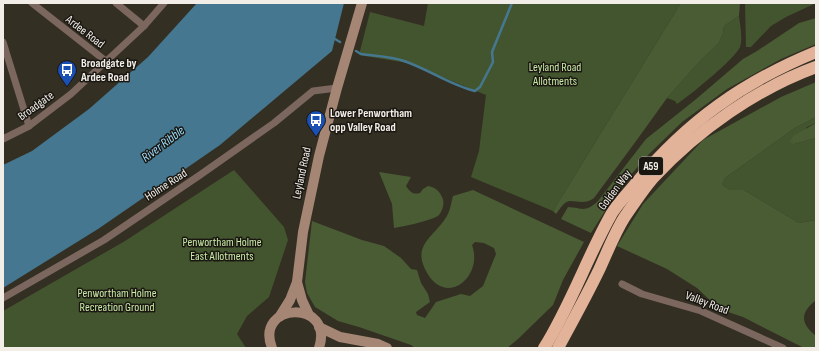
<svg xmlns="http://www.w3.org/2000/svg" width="819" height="351" font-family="'Sofia Sans Condensed',sans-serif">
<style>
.green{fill:#43552e}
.forest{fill:#495c34}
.water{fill:#457890}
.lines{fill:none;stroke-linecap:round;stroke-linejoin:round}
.stream{stroke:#457890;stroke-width:2.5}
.street{stroke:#7b675d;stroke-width:7}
.secondary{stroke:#a58675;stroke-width:10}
.highway{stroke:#e3b399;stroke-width:12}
.labels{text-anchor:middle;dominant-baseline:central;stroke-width:3;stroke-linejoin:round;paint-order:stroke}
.shield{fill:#1a1712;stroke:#b1aea7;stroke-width:1}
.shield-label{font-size:11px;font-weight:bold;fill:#f2eee7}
.street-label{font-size:12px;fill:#f2eee7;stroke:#1a1712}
.poi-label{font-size:12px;font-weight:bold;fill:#f2eee7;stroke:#1a1712;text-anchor:start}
.park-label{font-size:12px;fill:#caeba7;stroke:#1a1712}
.water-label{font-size:13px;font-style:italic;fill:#9cdbfa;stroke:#1a1712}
</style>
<rect width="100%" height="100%" fill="#342f23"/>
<g class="green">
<polygon points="428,3 681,3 553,211 471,177 479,151 486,95 408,63 359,55 370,12 424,26"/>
<polygon points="745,3 816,3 786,17 771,26 751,47 746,47"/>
<path d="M739,16C740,25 743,38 740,47C735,59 689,96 677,104L675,101L667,98L700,61L719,43L723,33L724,26Z"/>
<polygon points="816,117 816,123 807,127 794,144 816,138 816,220 799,223 744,190 731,190 722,185 725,178 795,128"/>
<polygon points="234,170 284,227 288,240 269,297 247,316 237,334 246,348 3,348 3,311 125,241"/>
</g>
<g class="forest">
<path d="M681,3H740L739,16L724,26L723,33L719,43L700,61L667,98L639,137L594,198C582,207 572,197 565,203C562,205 559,210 556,214L553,211Z"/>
<path d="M816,18V44L781,59L727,89L682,122L649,154L621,186L591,233L561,219L568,207C583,208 585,213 598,201L646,139L695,100L743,59L757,51L799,23Z"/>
<path d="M816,82V117L795,128L725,178L722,185L731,190H744L799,223L816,220V300C800,313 800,323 816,336V348H804L743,317L719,309L697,288L667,269L617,246L643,204L703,140L781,97Z"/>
<polygon points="816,123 816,138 794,144 790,142 793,136"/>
<path d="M379,172L411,177L406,186C410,192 413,195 420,193L423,189L428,186C434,187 439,190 442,197C445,202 443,210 439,215C434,220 402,227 394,228L392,204Z"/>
<path d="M473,190L584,242L563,280L553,305L518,339L507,348H415L411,345L359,327L338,321L315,307L307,293L305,282L312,221L362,240L384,246L401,258L411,269L417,270L421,283L428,294L430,302L416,312L417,315L425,318L436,302L461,294L470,296L483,286L496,254L494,248L484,243L475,242L472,245C484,278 444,309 425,269C413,245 434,236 445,219C450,213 451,203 453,196Z"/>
</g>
<polygon class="water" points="197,3 344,3 332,51 220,145 98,229 3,288 3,165 32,151 89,109 148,57"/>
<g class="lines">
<g class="stream">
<polyline points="335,39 340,42"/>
<path d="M356,51L361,54C375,56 391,56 404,61C428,69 450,85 475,91L480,87L493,62L492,52L512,3"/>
</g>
<g class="street">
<polyline points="32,3 107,62"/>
<polyline points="116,3 144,26"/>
<polyline points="3,42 29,126"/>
<polyline points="3,139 29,126 71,94 144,26 164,3"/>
<polyline points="622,284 642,294 701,311 783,348"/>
<polyline points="3,298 104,240 200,175 274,123 313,91 337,88"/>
</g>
<g class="secondary">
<polyline points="297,282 302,300 309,315"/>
<polyline points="280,316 290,300 297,282 303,232 319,156 337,88 362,3"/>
<polyline points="319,327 340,337 378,344 387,348"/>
<path d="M272,348C254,302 335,299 319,348"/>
</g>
<g class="highway">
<path d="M544,348C571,305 587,257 612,213C619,202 629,192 637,182C688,121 743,82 816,52"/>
<path d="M558,348C572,322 586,297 599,270C607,253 614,234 624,218C633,205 644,188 654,177C698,130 756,89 816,67"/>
</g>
</g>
<defs>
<g id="bus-pin" transform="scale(1)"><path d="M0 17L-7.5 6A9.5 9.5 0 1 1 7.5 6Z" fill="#1a4fb4" stroke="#1a1712"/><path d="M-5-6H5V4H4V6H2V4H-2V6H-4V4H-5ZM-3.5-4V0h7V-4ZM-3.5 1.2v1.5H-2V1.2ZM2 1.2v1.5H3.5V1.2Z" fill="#fff"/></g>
</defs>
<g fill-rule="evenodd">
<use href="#bus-pin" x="67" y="70"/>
<use href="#bus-pin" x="316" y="120"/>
</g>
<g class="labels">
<rect class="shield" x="639" y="157" width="24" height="18" rx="3"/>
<g class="shield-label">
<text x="651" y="166">A59</text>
</g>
<g class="street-label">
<text transform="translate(85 32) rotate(38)">Ardee Road</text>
<text transform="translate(36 106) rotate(-36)">Broadgate</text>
<text transform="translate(302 173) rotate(-78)">Leyland Road</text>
<text transform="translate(166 185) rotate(-33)">Holme Road</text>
<text transform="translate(615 190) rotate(-53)">Golden Way</text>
<text transform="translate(707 303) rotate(21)">Valley Road</text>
</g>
<g class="poi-label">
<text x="81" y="63">Broadgate by<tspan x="81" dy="14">Ardee Road</tspan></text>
<text x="330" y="113">Lower Penwortham<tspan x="330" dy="14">opp Valley Road</tspan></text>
</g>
<g class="park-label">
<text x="555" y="67">Leyland Road<tspan x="555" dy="14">Allotments</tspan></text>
<text x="222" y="242">Penwortham Holme<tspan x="222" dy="14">East Allotments</tspan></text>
<text x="117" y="293">Penwortham Holme<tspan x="117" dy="14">Recreation Ground</tspan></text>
</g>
<g class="water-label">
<text transform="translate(163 144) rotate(-37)">River Ribble</text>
</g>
</g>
<rect width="819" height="351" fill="none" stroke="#f2eee7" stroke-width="8"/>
</svg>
